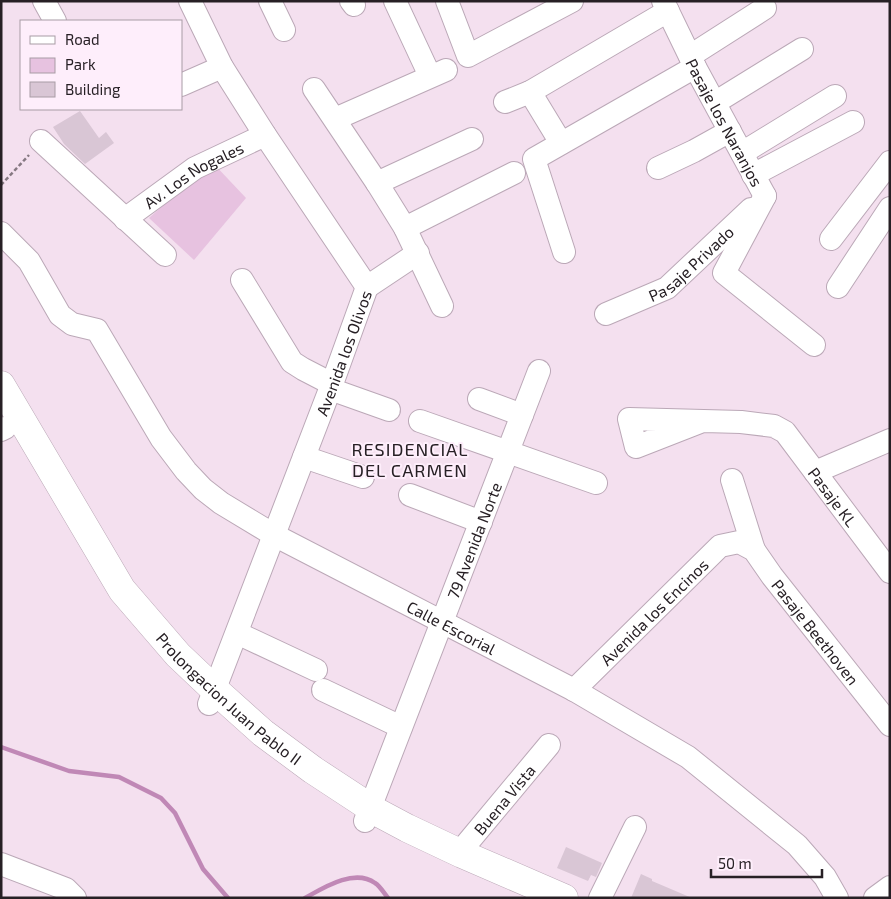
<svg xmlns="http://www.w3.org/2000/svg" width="891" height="899" font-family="'Exo 2',sans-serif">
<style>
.green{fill:#e7c2e0}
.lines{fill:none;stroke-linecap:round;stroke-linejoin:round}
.stream{stroke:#c088b6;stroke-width:4.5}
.building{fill:#d9c6d5}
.minor-casing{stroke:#bba8b7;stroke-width:24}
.major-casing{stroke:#bba8b7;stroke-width:29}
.path{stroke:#857881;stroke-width:2.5;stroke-dasharray:4 2.5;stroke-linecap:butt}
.minor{stroke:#fff;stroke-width:22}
.major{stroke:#fff;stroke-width:28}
.labels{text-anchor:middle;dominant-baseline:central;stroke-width:4;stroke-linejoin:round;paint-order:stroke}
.street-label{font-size:16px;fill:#272025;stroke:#feeefb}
.neighbourhood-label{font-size:18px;letter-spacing:1px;fill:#272025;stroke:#feeefb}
</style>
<rect width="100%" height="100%" fill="#f4e0ef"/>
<polygon class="green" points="212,162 246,198 194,260 149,218"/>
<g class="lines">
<g class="stream">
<polyline points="1,747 69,771 119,777 161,798 175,813 203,869 228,898"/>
<path d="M305,898C323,888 354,868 375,883C380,886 384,893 388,898"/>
</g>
</g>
<g class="building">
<polygon points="80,111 99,138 106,132 114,143 85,164 64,144 53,127"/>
<polygon points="566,847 602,863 596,877 591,875 588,881 557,868"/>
<polygon points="641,874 652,879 652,881 692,898 631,898"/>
</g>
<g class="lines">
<g class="minor-casing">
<g id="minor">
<polyline points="44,1 55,21"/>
<polyline points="190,1 222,67 265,135 367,287"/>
<polyline points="270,1 284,30"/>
<polyline points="351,1 354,5"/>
<polyline points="395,1 430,76"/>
<polyline points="447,1 468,56 572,1"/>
<path id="s1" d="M663,1L695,67L765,196"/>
<polyline points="690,56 765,8"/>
<polyline points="181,85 222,67"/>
<polyline points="314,89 377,183 405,228 442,306"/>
<polyline points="530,92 561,143"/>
<polyline points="505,102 530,92 668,11"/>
<polyline points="716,102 802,49"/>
<polyline points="335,119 446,70"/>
<polyline points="41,141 165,255"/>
<polyline points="742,153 835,96"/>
<polyline points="658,168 694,151 730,131"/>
<polyline points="753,175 853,122"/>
<polyline points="377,183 472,139"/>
<polyline points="765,196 724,273 814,345"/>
<path id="s2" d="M125,219L195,168L265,135"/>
<polyline points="405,228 514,173"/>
<path id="s3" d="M1,233L29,261L60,315L72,324L97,330L161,438L186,471L203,489L221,503L274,535L574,690L688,757L797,845L825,877L837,898"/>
<polyline points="831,239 890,162"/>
<polyline points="564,252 534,159 695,67"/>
<polyline points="242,280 292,362 303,369 332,384"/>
<polyline points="367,287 418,253"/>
<polyline points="838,287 890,208"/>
<path id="s4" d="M606,314L667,288L751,209"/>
<polyline points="330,389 389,410"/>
<polyline points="479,399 522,415"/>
<polyline points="420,421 596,483"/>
<path id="s5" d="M700,422L636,447L629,419L741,422L774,426L785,432L890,572"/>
<polyline points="1,430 5,428"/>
<polyline points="304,457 363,477"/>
<polyline points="815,472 890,440"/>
<polyline points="732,480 754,550"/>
<polyline points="410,495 481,522"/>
<polyline points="237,633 316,670"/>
<polyline points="323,690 401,727"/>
<path id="s6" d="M574,690L720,546L739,542L754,550L772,576L890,725"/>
<path id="s7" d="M209,704L332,384L367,287"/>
<path id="s8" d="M365,821L539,371"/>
<path id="s9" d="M459,853L549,745"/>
<polyline points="1,864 66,889 75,898"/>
<polyline points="600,898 635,827"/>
<polyline points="875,898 890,887"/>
</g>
</g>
<g class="major-casing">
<g id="major">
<path id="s10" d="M1,385L122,590L178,655L215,690L263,733L313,770L377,812L407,828L462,854L564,898"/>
</g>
</g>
<polyline class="path" points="1,185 29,155"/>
<use href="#minor" class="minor"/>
<use href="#major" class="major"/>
</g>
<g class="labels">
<g class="street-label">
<text stroke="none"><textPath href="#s1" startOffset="136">Pasaje los Naranjos</textPath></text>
<text stroke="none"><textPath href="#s2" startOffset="82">Av. Los Nogales</textPath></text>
<text stroke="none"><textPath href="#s4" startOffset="100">Pasaje Privado</textPath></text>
<text stroke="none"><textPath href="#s7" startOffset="376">Avenida los Olivos</textPath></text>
<text stroke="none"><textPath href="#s5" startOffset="336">Pasaje KL</textPath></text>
<text stroke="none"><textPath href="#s8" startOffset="301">79 Avenida Norte</textPath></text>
<text stroke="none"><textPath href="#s6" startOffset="112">Avenida los Encinos</textPath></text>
<text stroke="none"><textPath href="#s3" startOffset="619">Calle Escorial</textPath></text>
<text stroke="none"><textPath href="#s6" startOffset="344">Pasaje Beethoven</textPath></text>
<text stroke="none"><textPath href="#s10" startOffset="391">Prolongacion Juan Pablo II</textPath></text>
<text stroke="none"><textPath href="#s9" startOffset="70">Buena Vista</textPath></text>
</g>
<g class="neighbourhood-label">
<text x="410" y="449">RESIDENCIAL<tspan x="410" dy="21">DEL CARMEN</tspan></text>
</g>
</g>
<rect width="891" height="899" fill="none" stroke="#272025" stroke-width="5"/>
<rect x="20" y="20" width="162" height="90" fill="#feeefb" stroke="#a89ca5"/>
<rect x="30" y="36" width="25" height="8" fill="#ffffff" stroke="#a89ca5"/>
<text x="65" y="45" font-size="15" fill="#272025">Road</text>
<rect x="30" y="58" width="25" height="15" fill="#e7c2e0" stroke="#a89ca5"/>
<text x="65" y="70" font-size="15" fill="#272025">Park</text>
<rect x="30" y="82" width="25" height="15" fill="#d9c6d5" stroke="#a89ca5"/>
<text x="65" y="95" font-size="15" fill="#272025">Building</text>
<path d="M711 869v8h111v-8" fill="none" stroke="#272025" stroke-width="2.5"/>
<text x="718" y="869" font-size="15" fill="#272025" stroke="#feeefb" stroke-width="4" paint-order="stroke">50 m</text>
</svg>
